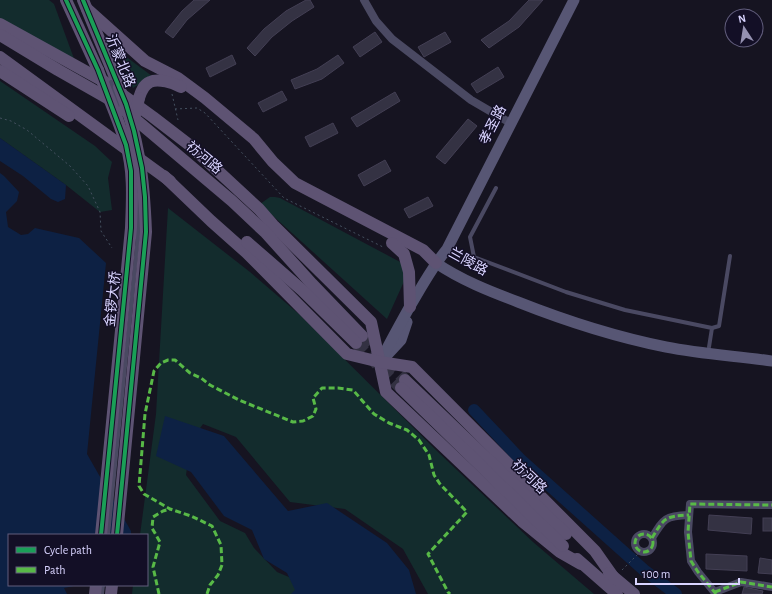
<svg xmlns="http://www.w3.org/2000/svg" width="772" height="594" font-family="'Alegreya Sans','Noto Sans SC',sans-serif">
<style>
.green{fill:#132c2d}
.water{fill:#0d2144}
.lines{fill:none;stroke-linecap:round;stroke-linejoin:round}
.river{stroke:#0d2144;stroke-width:12}
.building{fill:#343243;stroke:#433f54}
.primary-tunnel{stroke:#333142;stroke-width:12;stroke-dasharray:12 6;stroke-linecap:butt}
.path{stroke:#44505f;stroke-width:1;stroke-dasharray:2 3;stroke-linecap:butt}
.lane{stroke:#4a4962;stroke-width:4}
.street{stroke:#4a4962;stroke-width:8}
.secondary{stroke:#575674;stroke-width:11}
.primary{stroke:#5e5373;stroke-width:12}
.lane-bridge{stroke:#4a4962;stroke-width:4}
.primary-bridge{stroke:#5e5373;stroke-width:12}
.quiet{stroke:#58b947;stroke-width:3;stroke-dasharray:6 3;stroke-linecap:butt}
.cycleway-casing{stroke:#130f26;stroke-width:6}
.cycleway{stroke:#1a9f57;stroke-width:4}
.labels{text-anchor:middle;dominant-baseline:central;stroke-width:3;stroke-linejoin:round;paint-order:stroke}
.street-label{font-size:14px;fill:#d9d4ff;stroke:#130f26}
</style>
<rect width="100%" height="100%" fill="#161421"/>
<g class="green">
<polygon points="0,0 49,0 54,4 80,75 0,21"/>
<polygon points="117,50 152,76 133,88"/>
<polygon points="0,81 95,146 112,162 108,178 112,210 100,212 66,185 0,138"/>
<polygon points="270,197 275,197 280,198 402,263 406,277 387,319 260,204"/>
<polygon points="168,208 250,272 300,315 439,453 533,542 594,594 428,594 403,549 345,509 290,502 236,437 203,424 191,441 186,475 220,521 245,533 254,548 277,572 296,580 298,594 132,594 133,585 147,585 147,535 140,535 156,414"/>
</g>
<g class="water">
<polygon points="0,138 66,185 65,199 58,202 51,199 23,176 0,161"/>
<polygon points="0,173 4,176 19,192 17,201 6,212 8,227 21,235 28,234 35,228 79,238 106,263 87,454 131,531 131,535 9,535 9,585 79,585 64,588 67,594 0,594"/>
<polygon points="165,416 224,436 288,511 327,503 387,543 409,570 416,594 291,594 295,590 287,573 264,559 252,530 224,516 191,472 156,456"/>
</g>
<g class="lines">
<polyline class="river" points="474,410 521,460 644,570 676,594"/>
</g>
<g class="building">
<polygon points="194,0 210,0 187,20 173,38 165,32 182,11"/>
<polygon points="306,0 310,0 314,7 292,21 272,37 255,56 247,48 264,29 286,11"/>
<polygon points="529,0 543,0 519,27 489,48 481,40 509,21"/>
<polygon points="375,32 382,42 360,57 353,47"/>
<polygon points="445,32 451,42 424,57 418,47"/>
<polygon points="232,55 236,64 210,77 206,68"/>
<polygon points="338,55 344,63 322,79 295,89 291,80 317,69"/>
<polygon points="498,67 504,77 477,93 471,84"/>
<polygon points="282,91 287,100 263,112 258,103"/>
<polygon points="395,92 400,101 357,127 351,118"/>
<polygon points="468,119 477,126 445,164 436,157"/>
<polygon points="333,123 338,133 310,147 305,137"/>
<polygon points="385,160 391,171 364,186 358,175"/>
<polygon points="428,197 433,206 409,218 404,209"/>
<polygon points="709,515 752,518 751,534 708,530"/>
<rect x="763" y="518" width="9" height="13"/>
<polygon points="706,554 747,556 747,571 706,569"/>
<polygon points="760,558 772,560 772,574 758,573"/>
<polygon points="744,587 763,591 762,594 742,594"/>
</g>
<g class="lines">
<g class="primary-tunnel">
<polyline points="362,336 405,380"/>
<polyline points="356,343 401,388"/>
</g>
<g class="path">
<polyline points="172,94 178,120"/>
<polyline points="175,109 197,108 205,113 284,198 383,247"/>
<polyline points="0,118 11,121 27,130 70,166 88,186 100,212 101,231 112,248"/>
<polyline points="622,570 640,552"/>
</g>
<g class="lane">
<polyline points="496,188 470,237 474,257 566,292 625,310 712,328 709,347"/>
<polyline points="712,328 719,326 730,256"/>
<polyline points="102,594 103,585"/>
</g>
<g class="street">
<polyline points="364,0 376,21 392,39 471,100 507,121"/>
<circle cx="644" cy="543" r="9"/>
<path d="M652,538C664,518 665,516 689,515"/>
<polyline points="715,592 741,582 772,587"/>
<polyline points="716,594 698,572 691,561 688,532 690,504 772,505"/>
</g>
<g class="secondary">
<path d="M436,263C461,280 489,291 518,302C566,321 616,337 666,347C701,354 737,356 772,361"/>
<polyline points="388,354 401,340 407,322"/>
<path d="M380,362C389,344 399,326 409,308C421,288 432,267 447,249L574,0"/>
</g>
<g class="primary">
<polyline points="66,0 98,70"/>
<polyline points="83,0 119,87"/>
<polyline points="87,9 145,61 178,78 205,98 254,139 273,162 295,183 423,250 436,263"/>
<polyline points="0,24 105,82 153,117 192,147 259,209 273,225 371,322 386,392 522,521 560,552 581,564"/>
<polyline points="0,35 58,70 116,103 232,201 266,233 312,284 362,336"/>
<polyline points="0,57 170,181"/>
<polyline points="0,71 69,116"/>
<path d="M139,98C141,92 143,85 150,82C158,78 174,83 181,87"/>
<polyline points="164,176 211,221 247,253 347,354 380,362 412,367 595,551 614,578"/>
<polyline points="247,242 302,290 356,343"/>
<polyline points="392,243 404,254 409,272 410,307"/>
<polyline points="405,380 566,534"/>
<polyline points="401,388 563,546"/>
<polyline points="577,559 617,594"/>
<polyline points="609,573 634,594"/>
<polyline points="95,594 96,585"/>
<polyline points="111,594 112,585"/>
</g>
<g class="lane-bridge">
<polyline points="111,82 118,105"/>
<polyline points="108,535 138,237 138,195"/>
</g>
<g class="primary-bridge">
<path d="M98,70C107,95 119,120 126,145C134,171 132,201 131,228L101,535"/>
<polyline points="132,120 136,112 139,98"/>
<path d="M117,535L146,232C144,179 139,137 119,87"/>
</g>
<g class="quiet">
<circle cx="644" cy="543" r="9"/>
<path d="M652,538C664,518 665,516 689,515"/>
<polyline points="715,592 741,582 772,587"/>
<polyline points="159,594 153,567 160,542 152,528 153,517 163,511 170,509"/>
<polyline points="207,594 210,585 218,575 222,565 221,545 212,526 191,516 170,509 144,494 139,486 145,414 154,371 161,363 168,360 175,360 190,373 201,378 210,385 239,400 293,422 303,421 313,416 316,409 313,398 322,388 338,388 353,390 374,414 389,423 407,430 419,440 429,455 434,475 440,484 467,512 428,554 448,592 450,594"/>
<polyline points="716,594 698,572 691,561 688,532 690,504 772,505"/>
</g>
<g class="cycleway-casing">
<g id="cycleway">
<polyline points="66,0 98,70 126,145 131,171 131,228 101,535"/>
<polyline points="83,0 126,104 134,131 142,168 145,197 146,232 117,535"/>
</g>
</g>
<use href="#cycleway" class="cycleway"/>
</g>
<g class="labels">
<g class="street-label">
<text transform="translate(120 61) rotate(68)">沂蒙北路</text>
<text transform="translate(493 125) rotate(-63)">孝圣路</text>
<text transform="translate(204 158) rotate(40)">祊河路</text>
<text transform="translate(468 262) rotate(29)">兰陵路</text>
<text transform="translate(113 299) rotate(-84)">金锣大桥</text>
<text transform="translate(529 477) rotate(44)">祊河路</text>
</g>
</g>
<rect x="8" y="534" width="140" height="52" fill="#130f26" stroke="#625e7d"/>
<rect x="16" y="547" width="20" height="6" fill="#1a9f57" stroke="#625e7d"/>
<text x="44" y="554" font-size="12" fill="#d9d4ff">Cycle path</text>
<rect x="16" y="567" width="20" height="6" fill="#58b947" stroke="#625e7d"/>
<text x="44" y="574" font-size="12" fill="#d9d4ff">Path</text>
<g transform="translate(744 28) rotate(348)"><circle r="19" fill="#130f26" stroke="#625e7d"/>
<path d="M0-3L7 15L0 10L-7 15Z" fill="#9591b1"/>
<text y="-6" font-size="11" font-weight="bold" text-anchor="middle" fill="#d9d4ff">N</text>
</g>
<path d="M636 578v6h103v-6" fill="none" stroke="#d9d4ff" stroke-width="2"/>
<text x="642" y="578" font-size="12" fill="#d9d4ff" stroke="#130f26" stroke-width="3" paint-order="stroke">100 m</text>
</svg>
